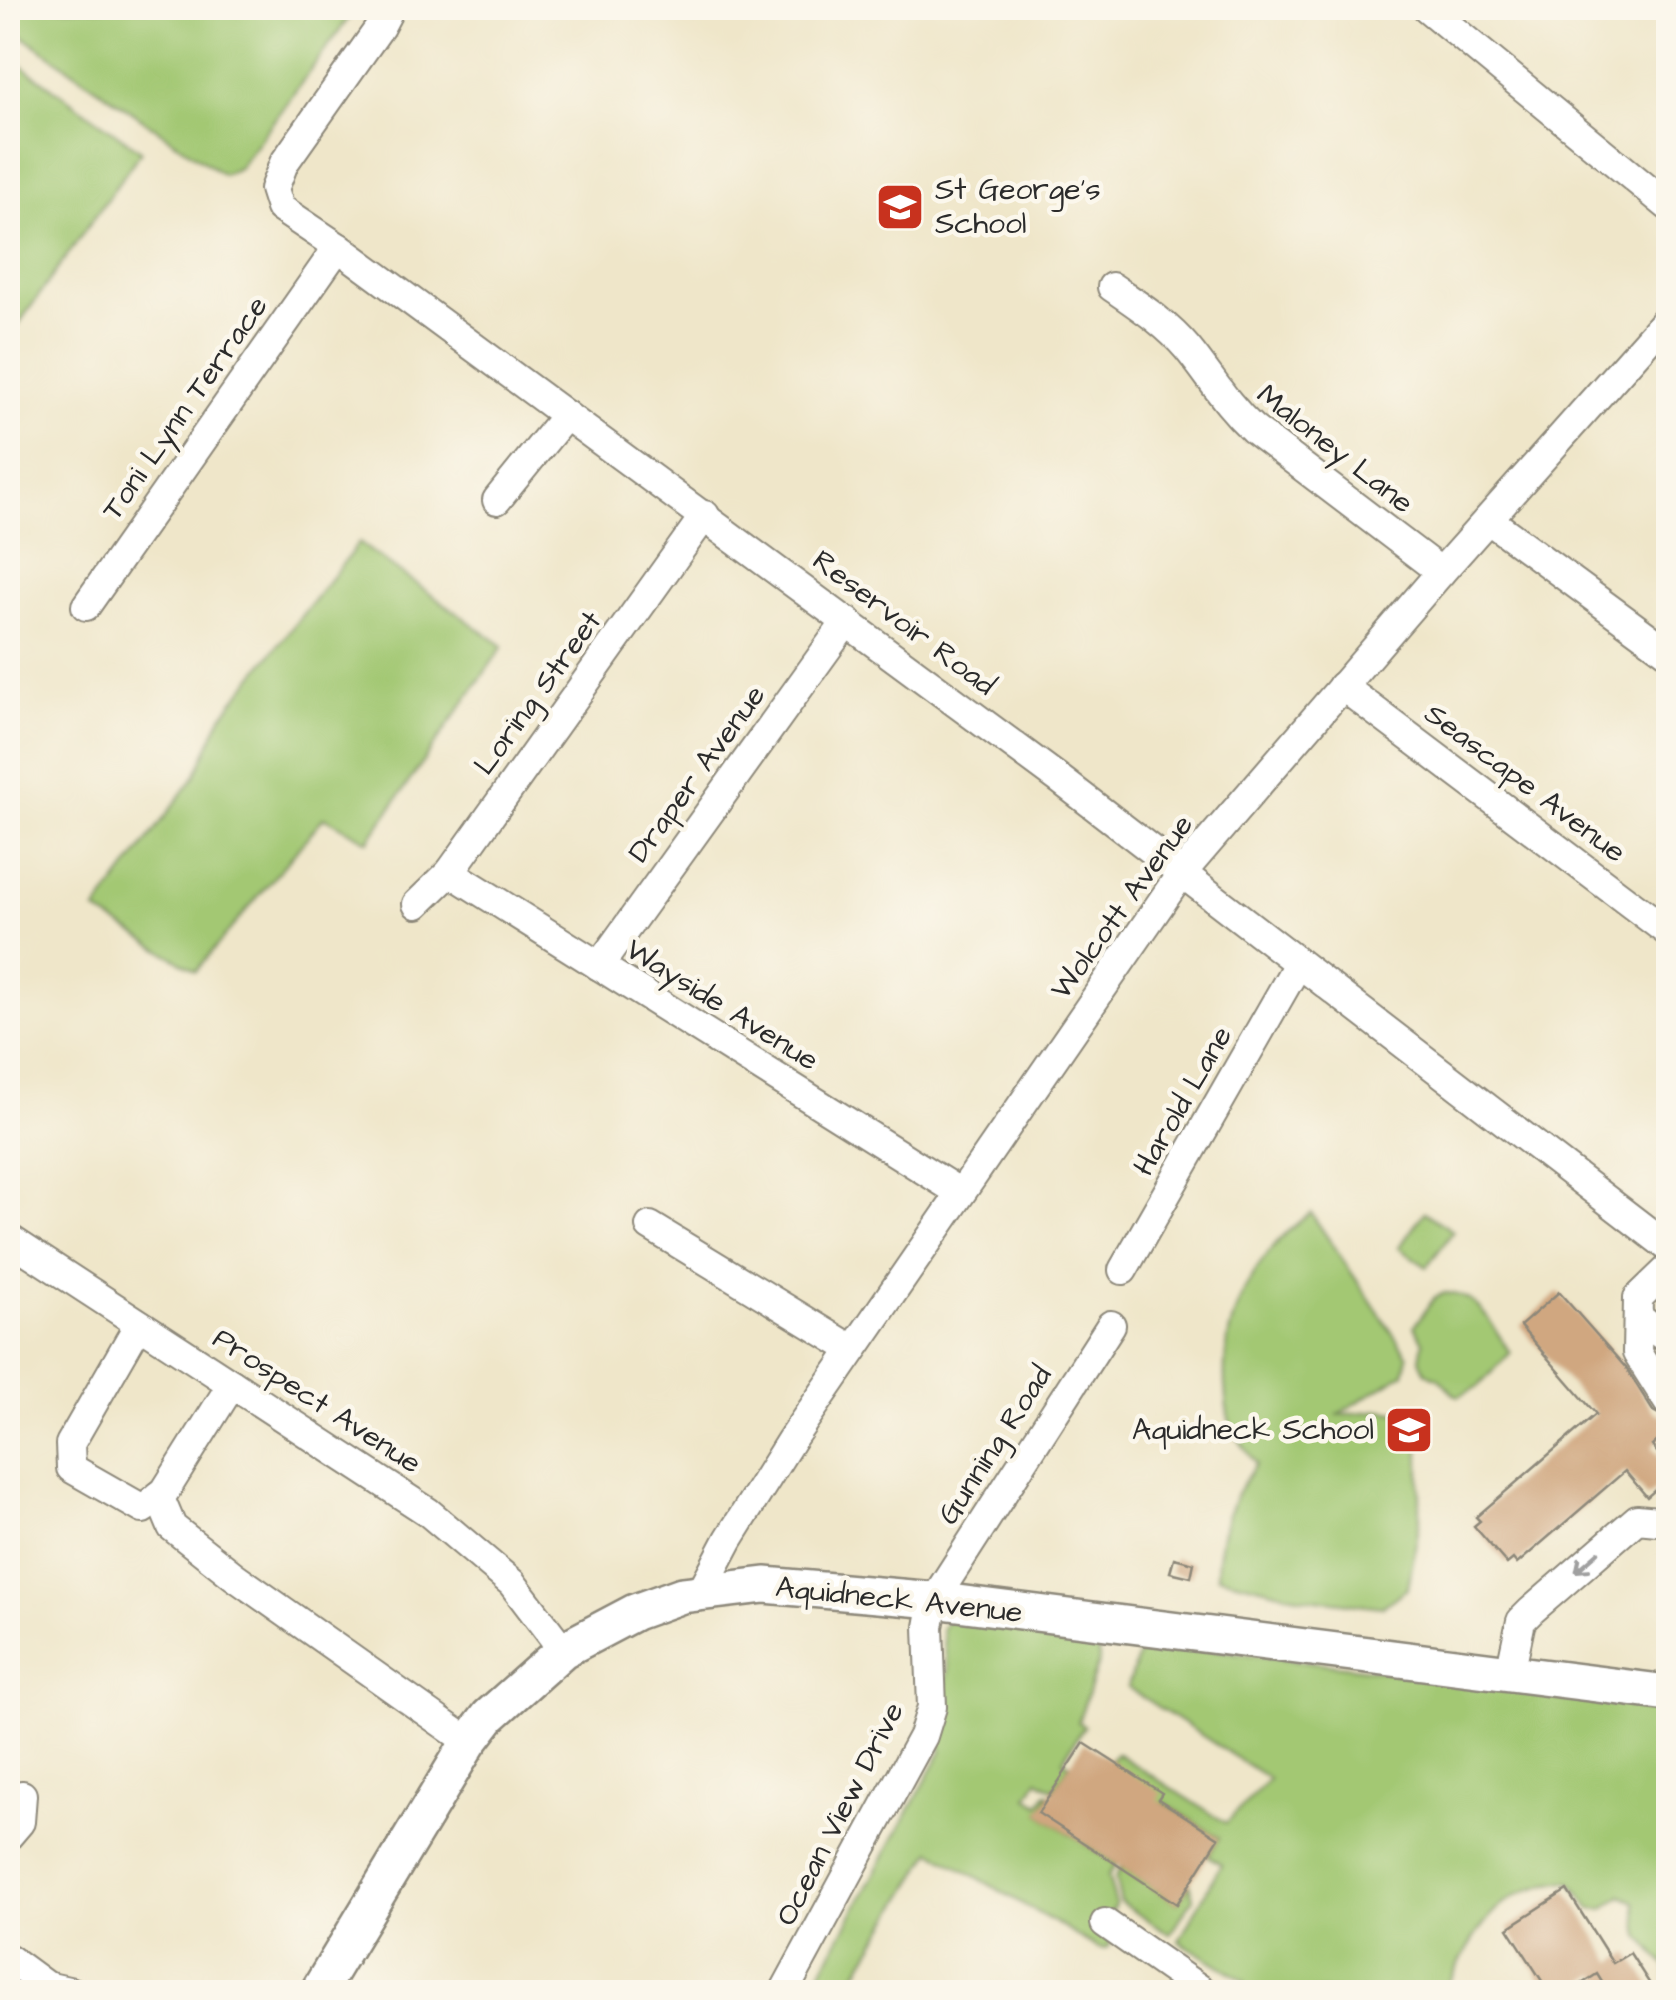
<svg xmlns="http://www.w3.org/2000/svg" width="1676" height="2000" font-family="'Architects Daughter',sans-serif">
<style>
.green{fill:#a3c873;stroke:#677a4f;stroke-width:2.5}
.building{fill:#d0a780}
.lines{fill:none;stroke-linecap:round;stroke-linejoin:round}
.minor-casing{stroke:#8d887a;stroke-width:32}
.major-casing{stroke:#8d887a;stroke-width:40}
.minor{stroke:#fff;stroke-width:28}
.major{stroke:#fff;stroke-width:35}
.oneway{stroke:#a0a0a0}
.labels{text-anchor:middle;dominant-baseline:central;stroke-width:9;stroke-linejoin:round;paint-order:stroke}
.poi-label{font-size:30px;fill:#2b2b2b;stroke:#fbf7ec;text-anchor:start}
.street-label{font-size:30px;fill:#2b2b2b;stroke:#fbf7ec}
</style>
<rect width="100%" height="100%" fill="#fbf7ec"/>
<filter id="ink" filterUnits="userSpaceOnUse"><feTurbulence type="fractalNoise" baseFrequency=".01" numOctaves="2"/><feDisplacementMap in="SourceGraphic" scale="20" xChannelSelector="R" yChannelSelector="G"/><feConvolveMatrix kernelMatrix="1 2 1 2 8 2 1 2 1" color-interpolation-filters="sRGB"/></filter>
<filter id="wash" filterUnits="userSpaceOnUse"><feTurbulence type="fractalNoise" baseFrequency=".0048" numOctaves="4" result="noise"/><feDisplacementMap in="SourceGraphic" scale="40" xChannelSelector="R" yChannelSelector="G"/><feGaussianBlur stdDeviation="2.25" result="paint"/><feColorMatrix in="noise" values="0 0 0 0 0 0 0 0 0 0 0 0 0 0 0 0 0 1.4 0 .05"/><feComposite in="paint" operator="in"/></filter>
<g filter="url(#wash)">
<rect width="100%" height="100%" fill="#efe6c9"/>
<g class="green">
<polygon points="8,8 356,8 239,168 223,175 8,26"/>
<polygon points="8,56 141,151 8,339"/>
<polygon points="359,543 503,646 368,841 324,817 196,971 96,911 195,776 222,716"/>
<polygon points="1424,1212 1453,1231 1427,1267 1399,1248"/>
<path d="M1311,1213L1408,1356L1404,1373L1337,1415L1382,1410L1420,1416V1520L1408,1588L1382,1607L1301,1597L1217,1576C1218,1533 1230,1499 1256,1464C1248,1452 1237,1439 1231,1425C1226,1413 1226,1399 1225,1386C1221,1317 1255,1252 1311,1213Z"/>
<path d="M1445,1293C1479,1293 1493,1327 1510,1353L1479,1386L1459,1396L1454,1394L1439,1378L1425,1372L1420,1359L1423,1342L1414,1326L1435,1297Z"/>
<polygon points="951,1615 1097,1635 1099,1660 1078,1722 1084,1726 1063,1760 1070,1765 1054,1789 1038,1780 1028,1797 1039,1804 1047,1793 1050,1795 1039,1813 1116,1864 1108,1876 1116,1904 1108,1917 1110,1945 1105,1949 1098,1948 932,1851 845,1992 810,1992 942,1751 937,1732 948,1669 942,1628"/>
<path d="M1143,1641L1668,1706V1992L1666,1966L1640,1936L1635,1902L1622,1896L1603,1909L1590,1908L1570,1881C1492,1888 1477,1932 1444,1992H1239L1245,1981L1179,1941L1221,1864L1208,1856L1219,1838L1164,1802L1161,1805L1110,1760L1116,1753L1226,1823L1269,1779L1127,1687Z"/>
<polygon points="1121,1867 1177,1903 1190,1884 1193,1899 1170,1934 1121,1903 1115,1878"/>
</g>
<g id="blocks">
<g class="building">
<polygon points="1559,1292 1626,1368 1653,1411 1668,1419 1668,1432 1652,1446 1668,1466 1668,1479 1647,1497 1625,1471 1517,1564 1513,1559 1507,1564 1474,1526 1480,1521 1476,1517 1596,1414 1520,1326"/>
<polygon points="1174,1558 1194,1563 1191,1577 1170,1572"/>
<polygon points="1084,1743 1162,1793 1158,1799 1219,1838 1177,1904 1038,1813"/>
<polygon points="1567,1890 1613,1963 1630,1953 1655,1992 1608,1992 1597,1974 1569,1992 1549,1992 1508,1928"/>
</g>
</g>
</g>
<g filter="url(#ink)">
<use href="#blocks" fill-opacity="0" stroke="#8d887a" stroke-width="2.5"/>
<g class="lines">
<g class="minor-casing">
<g id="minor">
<polyline points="390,8 380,27 284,163 274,189 280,208 338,247 1062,781 1668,1247"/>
<polyline points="1427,8 1668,206"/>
<path d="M1112,287C1139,306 1166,323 1187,348C1211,377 1224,402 1253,429L1441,572"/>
<polyline points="497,500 566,415"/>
<polyline points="1489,520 1668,652"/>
<polyline points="86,606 338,247"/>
<polyline points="1342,686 1668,932"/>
<polyline points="450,872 959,1192"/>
<polyline points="417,904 450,872 705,515"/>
<polyline points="599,966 847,621"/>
<polyline points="650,1226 852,1349"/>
<polyline points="8,1238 428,1512 512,1583 563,1650"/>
<polyline points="1668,1269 1638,1298 1637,1353 1668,1402"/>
<polyline points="1123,1270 1298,964"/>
<polyline points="1638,1317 1668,1340"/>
<polyline points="139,1324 70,1444 71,1468 143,1509 165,1491 232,1384"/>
<polyline points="159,1496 172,1527 234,1576 469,1742"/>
<polyline points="701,1592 729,1539 791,1440 1181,874 1441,572 1668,317"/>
<polyline points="1510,1673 1521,1621 1531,1611 1637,1519 1668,1522"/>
<polyline points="8,1836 20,1822 22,1795"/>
<polyline points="1105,1923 1204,1992"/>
<polyline points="8,1958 46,1986 73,1992"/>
<polyline points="784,1992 923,1736 932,1707 929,1627 934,1600 1111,1325"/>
</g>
</g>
<g class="major-casing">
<polyline id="major" points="318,1992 469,1742 489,1716 563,1650 635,1612 682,1595 765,1585 934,1600 1668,1693"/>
</g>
<use href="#minor" class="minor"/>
<use href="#major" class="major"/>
</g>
<defs><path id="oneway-shaft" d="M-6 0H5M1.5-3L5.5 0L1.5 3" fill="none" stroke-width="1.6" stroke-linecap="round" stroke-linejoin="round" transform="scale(2.5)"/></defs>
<use class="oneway" href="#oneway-shaft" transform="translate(1587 1562) rotate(139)"/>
</g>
<defs>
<g id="school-square" transform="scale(2.5)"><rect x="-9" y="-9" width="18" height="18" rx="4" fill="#c8321e" stroke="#fbf7ec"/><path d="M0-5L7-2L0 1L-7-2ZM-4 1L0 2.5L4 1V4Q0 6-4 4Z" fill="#fff"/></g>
</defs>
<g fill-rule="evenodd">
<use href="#school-square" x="900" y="207"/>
<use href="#school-square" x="1409" y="1430"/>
</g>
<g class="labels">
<g class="poi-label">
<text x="935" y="190">St George's<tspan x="935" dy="34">School</tspan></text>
<text x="1374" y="1430" text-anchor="end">Aquidneck School</text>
</g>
<g class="street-label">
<text transform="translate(185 408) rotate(-55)">Toni Lynn Terrace</text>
<text transform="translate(1335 449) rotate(38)">Maloney Lane</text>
<text transform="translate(904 623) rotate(37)">Reservoir Road</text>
<text transform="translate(538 693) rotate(-54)">Loring Street</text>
<text transform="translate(697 774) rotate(-54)">Draper Avenue</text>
<text transform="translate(1525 783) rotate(37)">Seascape Avenue</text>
<text transform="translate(1122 907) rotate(-54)">Wolcott Avenue</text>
<text transform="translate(722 1005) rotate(32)">Wayside Avenue</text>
<text transform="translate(1183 1101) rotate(-60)">Harold Lane</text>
<text transform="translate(317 1401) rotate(33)">Prospect Avenue</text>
<text transform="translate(995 1445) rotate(-57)">Gunning Road</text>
<text transform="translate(899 1600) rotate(6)">Aquidneck Avenue</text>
<text transform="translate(840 1814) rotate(-63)">Ocean View Drive</text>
</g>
</g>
<rect width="1676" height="2000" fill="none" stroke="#fbf7ec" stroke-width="40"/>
</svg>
